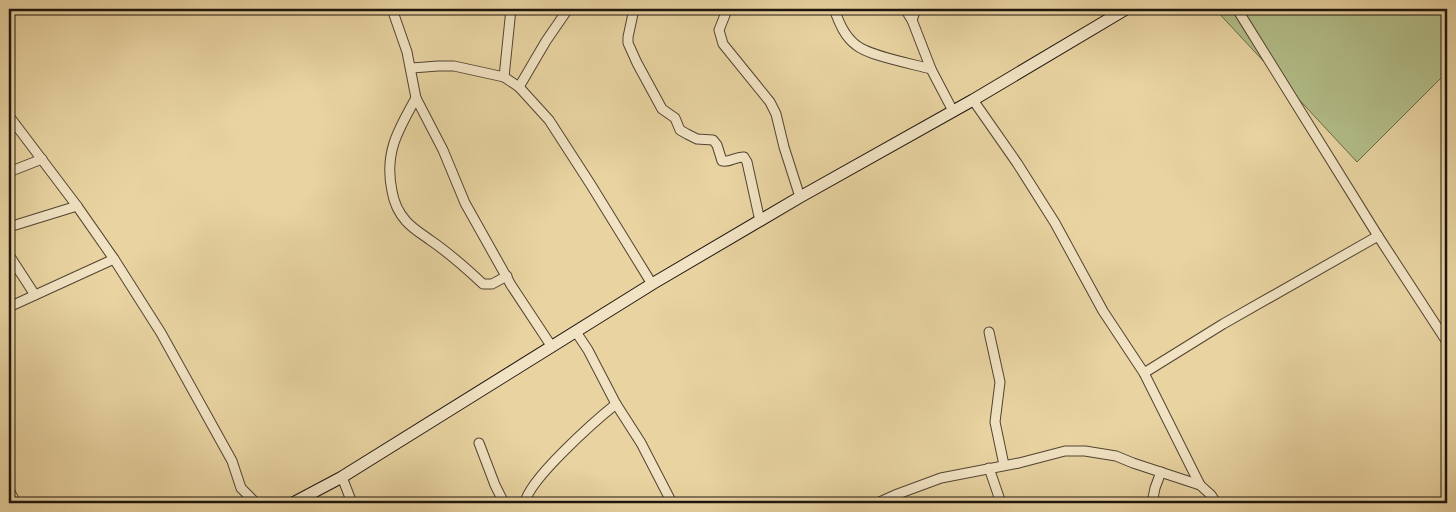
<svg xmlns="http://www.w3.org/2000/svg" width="1456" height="512" font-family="'IM FELL French Canon',serif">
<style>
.green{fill:#b2bd88;stroke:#68694a}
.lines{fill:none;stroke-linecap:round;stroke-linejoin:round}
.street-casing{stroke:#514432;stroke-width:11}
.secondary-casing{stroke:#1f150d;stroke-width:13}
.street{stroke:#f0e2c2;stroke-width:9}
.secondary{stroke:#f0e2c2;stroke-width:11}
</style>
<rect width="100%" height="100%" fill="#e8d3a1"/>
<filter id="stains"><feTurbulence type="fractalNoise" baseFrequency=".004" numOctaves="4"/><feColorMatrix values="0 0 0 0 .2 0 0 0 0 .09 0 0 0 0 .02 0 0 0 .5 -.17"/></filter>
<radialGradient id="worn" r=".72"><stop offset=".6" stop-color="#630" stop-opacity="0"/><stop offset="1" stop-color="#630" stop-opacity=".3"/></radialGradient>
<polygon class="green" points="1215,9 1447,9 1447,72 1357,162"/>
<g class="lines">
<g class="street-casing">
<g id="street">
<polyline points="392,9 407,52 416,98 443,150 465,203 511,285 552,347"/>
<path d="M634,9L628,37V43L637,63L662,109L675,118L680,130L687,134L697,139L713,140L717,145L722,161C730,163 736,156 744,157L747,162L760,221"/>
<polyline points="724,9 725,15 719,30 723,44 770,102 776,114 784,147 800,197"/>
<path d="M834,9C839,22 844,36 856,45C869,56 913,64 931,69"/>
<polyline points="905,9 912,20 931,69 953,111"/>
<polyline points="1237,9 1378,236 1447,342"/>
<polyline points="912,20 916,9"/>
<polyline points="412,68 438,66 454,66 504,77 519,87 549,120 591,185 652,284"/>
<polyline points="504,77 511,9"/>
<polyline points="519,87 546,41 568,9"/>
<path d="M416,98C398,130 384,153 392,191C394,203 398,212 406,221C413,229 422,234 430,240C449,253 466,268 483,284H492L507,276"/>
<polyline points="973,100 1017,163 1055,223 1103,311 1144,373 1200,485"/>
<polyline points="9,116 77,206 114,259 161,333 232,461 241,488 256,503"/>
<polyline points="9,172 42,159"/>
<polyline points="9,227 77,206"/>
<polyline points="9,255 35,295"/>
<polyline points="9,307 114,259"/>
<polyline points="576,332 588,350 616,404 641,443 672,503"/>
<polyline points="989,332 1000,382 995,422 1004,465"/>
<polyline points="1144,373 1223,324 1378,236"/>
<polyline points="479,443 495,485 504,503"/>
<polyline points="989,468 1001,503"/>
<polyline points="342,477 352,503"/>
<polyline points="9,490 16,503"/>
<path d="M525,503C528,480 596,420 616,404"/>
<polyline points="877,503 895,495 941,478 1019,463 1065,451 1085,451 1116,456 1133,463 1200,485 1211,495 1216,503"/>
<polyline points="1152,503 1155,488 1161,472"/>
</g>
</g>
<g class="secondary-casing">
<polyline id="secondary" points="293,503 342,477 652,284 800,197 973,100 1126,9"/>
</g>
<use href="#street" class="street"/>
<use href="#secondary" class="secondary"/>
</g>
<rect width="1456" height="512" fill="none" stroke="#e8d3a1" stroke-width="30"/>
<rect x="10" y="10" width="1436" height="492" fill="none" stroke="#1f150d" stroke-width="2.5"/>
<rect x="15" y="15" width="1426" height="482" fill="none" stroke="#1f150d"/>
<rect width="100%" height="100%" filter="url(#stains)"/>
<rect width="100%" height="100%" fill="url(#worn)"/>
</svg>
